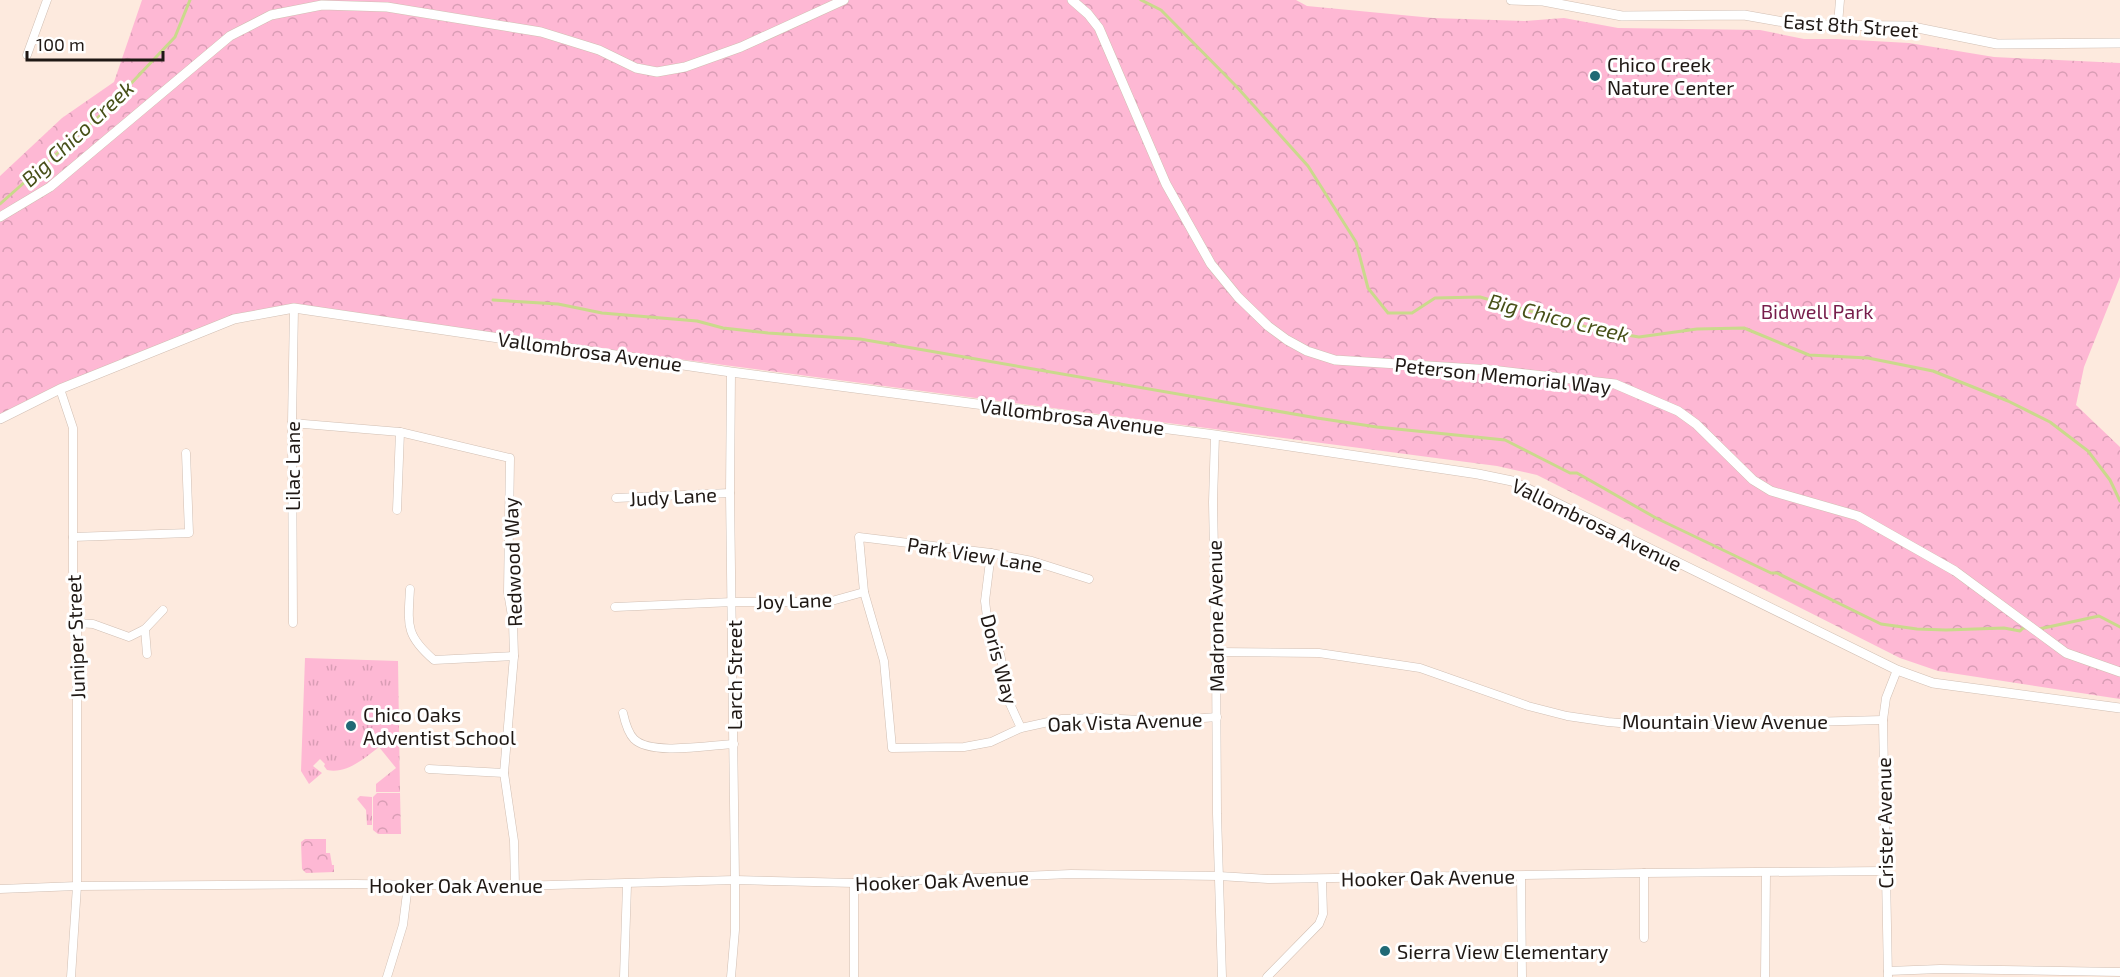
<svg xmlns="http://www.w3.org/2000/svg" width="2120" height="977" font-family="'Exo 2',sans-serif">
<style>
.grass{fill:url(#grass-tufts)}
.park{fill:url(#park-crowns)}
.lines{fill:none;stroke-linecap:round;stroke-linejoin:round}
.stream{stroke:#cad98c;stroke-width:3}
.minor-casing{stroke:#d1bfb3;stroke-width:9}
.tertiary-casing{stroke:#d1bfb3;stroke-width:10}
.minor{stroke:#fff;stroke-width:8}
.tertiary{stroke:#fff;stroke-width:9}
.poi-dot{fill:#206975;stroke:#fff;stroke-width:2}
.labels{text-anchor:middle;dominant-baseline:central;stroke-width:6;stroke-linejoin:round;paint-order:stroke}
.street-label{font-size:20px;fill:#1f1814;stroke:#fff}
.poi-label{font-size:20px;fill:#1f1814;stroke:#fff;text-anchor:start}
.park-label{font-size:20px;fill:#771d4b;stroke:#fff}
.water-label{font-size:21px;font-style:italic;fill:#475018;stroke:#fff}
</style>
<defs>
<pattern id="grass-tufts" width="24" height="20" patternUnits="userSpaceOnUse" patternTransform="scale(1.5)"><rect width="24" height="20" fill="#feb8d4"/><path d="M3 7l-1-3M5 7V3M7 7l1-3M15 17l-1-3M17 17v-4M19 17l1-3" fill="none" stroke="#d99db5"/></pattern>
<pattern id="park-crowns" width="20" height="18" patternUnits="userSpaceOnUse" patternTransform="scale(1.5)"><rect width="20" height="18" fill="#feb8d4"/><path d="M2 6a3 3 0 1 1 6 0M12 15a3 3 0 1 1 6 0" fill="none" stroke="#d99db5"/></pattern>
</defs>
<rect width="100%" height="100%" fill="#fdeade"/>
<g class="grass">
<path d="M305,658L398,661L400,792H376V784L396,768L379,747C363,759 347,774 327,770L324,766L325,764L320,759L313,766L322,773L309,784L301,771Z"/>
<polygon points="360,796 372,797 372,825 367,825 366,810 357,799"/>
</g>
<g class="park">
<polygon points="142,0 1296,0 1307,6 1433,18 1525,21 1564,18 1618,28 1760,30 1804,39 1837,39 1909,43 1994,57 2120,63 2120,277 2084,367 2076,405 2120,447 2120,699 1938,671 1900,658 1537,475 1497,466 295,309 234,319 0,419 0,176 62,118 114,82"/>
<polygon points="377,793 400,793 401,834 378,834 373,830 373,797"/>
<polygon points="305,839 326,839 326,853 330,853 332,865 334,865 334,872 306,873 302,869 301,842"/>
</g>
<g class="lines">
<g class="stream">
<polyline points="1141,0 1161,10 1236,86 1308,166 1356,242 1368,288 1388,313 1412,313 1435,298 1480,297 1597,330 1639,337 1697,329 1744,328 1809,355 1868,358 1933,371 2008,401 2050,422 2088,451 2110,480 2120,501"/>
<polyline points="0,204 105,111 175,37 190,0"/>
<polyline points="493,300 558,304 602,313 697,321 723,328 768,333 860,339 1317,418 1377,427 1505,440 1570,473 1577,473 1656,518 1771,573 1777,573 1881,624 1917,629 1946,630 2004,628 2020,631 2023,628 2027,628"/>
<polyline points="2039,629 2099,616 2120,627"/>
</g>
<g class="minor-casing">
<g id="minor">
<polyline points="1838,24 1840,0"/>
<polyline points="27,55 47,0"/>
<polyline points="731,372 730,493 735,880 735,930 731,977"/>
<polyline points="60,389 73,428 73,571 77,623 77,886 71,977"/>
<polyline points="292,423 400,432 510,458 508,592 513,622 514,656 504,773 514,841 515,886"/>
<polyline points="1215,435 1213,502 1216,652 1217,814 1222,977"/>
<polyline points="616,498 730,493"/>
<polyline points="397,510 400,432"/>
<polyline points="73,537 189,533 186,453"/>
<polyline points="991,553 985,601 988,625 1000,654 1010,704 1021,728"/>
<polyline points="1089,579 1032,561 991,553 859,537 864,592 884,661 892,748 964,747 991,742 1021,728 1062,719 1098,718 1164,721 1217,717"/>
<path d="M410,589C408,625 405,635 434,660L514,656"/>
<polyline points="615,607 733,602 828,602 864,592"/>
<polyline points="77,623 93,624 129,637 145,629 163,610"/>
<polyline points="293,623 292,423 294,308"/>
<polyline points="145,629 147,654"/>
<polyline points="1216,652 1319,653 1420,668 1528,706 1567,716 1608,722 1654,726 1883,720"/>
<path d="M623,713C625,722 628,733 634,739C651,756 711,745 734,744"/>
<polyline points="429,769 504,773"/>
<polyline points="1644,873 1644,938"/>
<polyline points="1521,876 1522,977"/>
<polyline points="854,883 854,977"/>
<polyline points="0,889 77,886 355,884 515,886 735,880 854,883 1071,874 1219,876 1268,879 1644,873 1884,871"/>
<polyline points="1888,971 1940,969 2120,972"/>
<polyline points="387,977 403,925 408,885"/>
<polyline points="624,977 627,885"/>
<polyline points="1267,977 1319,924 1323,914 1322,879"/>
<polyline points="1765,977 1766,873"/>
<polyline points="1888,977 1883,720 1886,698 1897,670"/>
</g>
</g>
<g class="tertiary-casing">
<g id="tertiary">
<polyline points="1072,0 1088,14 1099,28 1166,184 1211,264 1238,297 1268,326 1287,340 1307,351 1335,360 1491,370 1615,384 1678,411 1696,424 1753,480 1771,491 1858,516 1955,571 2066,653 2120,672"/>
<polyline points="1511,0 1543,1 1622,16 1744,15 1801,25 1908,26 1997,44 2120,43"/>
<polyline points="0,217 50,187 230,36 271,15 322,5 387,7 541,32 599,50 636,68 657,72 685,67 741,47 844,0"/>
<polyline points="0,419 60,389 234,319 294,308 731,372 1215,435 1478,474 1512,481 1897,670 1933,683 2120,708"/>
</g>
</g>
<use href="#minor" class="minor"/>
<use href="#tertiary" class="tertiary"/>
</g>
<g class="poi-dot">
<circle cx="1595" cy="76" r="6"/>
<circle cx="351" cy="726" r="6"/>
<circle cx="1385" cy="951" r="6"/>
</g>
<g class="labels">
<g class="street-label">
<text transform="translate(1851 25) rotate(4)">East 8th Street</text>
<text transform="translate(590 351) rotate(8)">Vallombrosa Avenue</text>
<text transform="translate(1503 375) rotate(6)">Peterson Memorial Way</text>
<text transform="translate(1072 416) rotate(7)">Vallombrosa Avenue</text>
<text transform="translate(292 466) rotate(-90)">Lilac Lane</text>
<text transform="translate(673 496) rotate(-3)">Judy Lane</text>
<text transform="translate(1597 524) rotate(26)">Vallombrosa Avenue</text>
<text transform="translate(975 554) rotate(9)">Park View Lane</text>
<text transform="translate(512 562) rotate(-92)">Redwood Way</text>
<text transform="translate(794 600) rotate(-2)">Joy Lane</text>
<text transform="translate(1215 616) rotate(-91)">Madrone Avenue</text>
<text transform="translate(75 637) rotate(-92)">Juniper Street</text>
<text transform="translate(1000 659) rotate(75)">Doris Way</text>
<text transform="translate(734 675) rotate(-90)">Larch Street</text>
<text transform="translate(1125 721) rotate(-2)">Oak Vista Avenue</text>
<text x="1725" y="721">Mountain View Avenue</text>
<text transform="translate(1884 823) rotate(-91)">Crister Avenue</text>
<text transform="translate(1428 877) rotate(-1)">Hooker Oak Avenue</text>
<text transform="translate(942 880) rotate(-2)">Hooker Oak Avenue</text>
<text x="456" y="885">Hooker Oak Avenue</text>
</g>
<g class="poi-label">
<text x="1607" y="64">Chico Creek<tspan x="1607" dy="23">Nature Center</tspan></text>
<text x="363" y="714">Chico Oaks<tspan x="363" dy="23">Adventist School</tspan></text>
<text x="1397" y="951">Sierra View Elementary</text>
</g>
<g class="park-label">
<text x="1817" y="311">Bidwell Park</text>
</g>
<g class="water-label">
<text transform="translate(77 133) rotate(-43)">Big Chico Creek</text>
<text transform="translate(1559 317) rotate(14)">Big Chico Creek</text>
</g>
</g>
<path d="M27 51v9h136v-9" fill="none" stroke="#1f1814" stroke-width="3"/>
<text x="36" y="51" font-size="18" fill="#1f1814" stroke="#ffffff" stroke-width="4.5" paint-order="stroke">100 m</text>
</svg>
